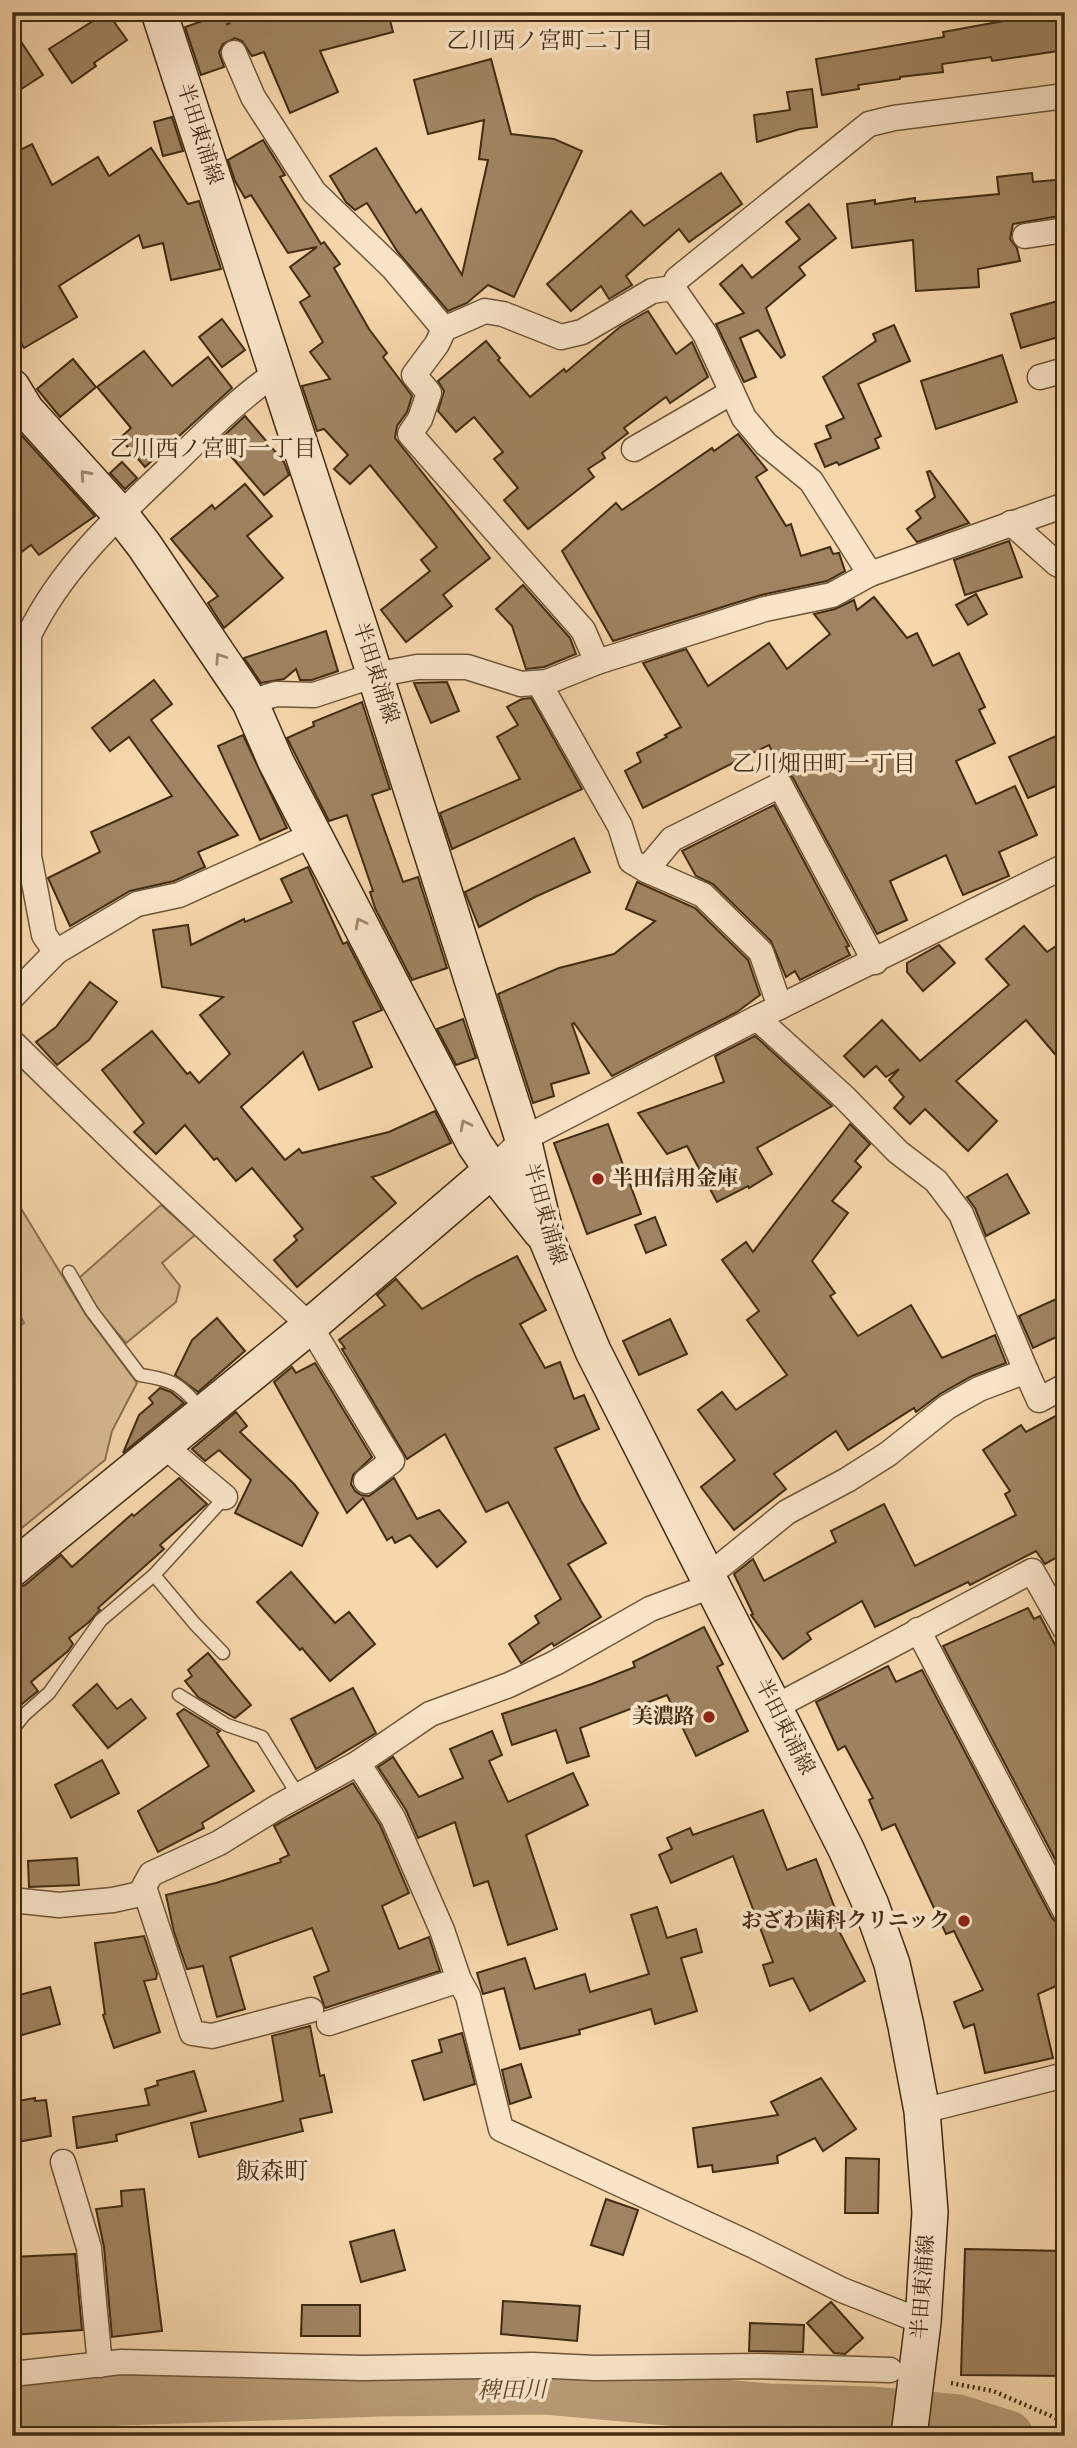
<svg xmlns="http://www.w3.org/2000/svg" width="1077" height="2448" font-family="'Old Standard TT','Noto Serif JP',serif">
<style>
.green{fill:#d7b991;stroke:#8c7251;stroke-width:2}
.lines{fill:none;stroke-linecap:round;stroke-linejoin:round}
.river{stroke:#b99c77;stroke-width:51}
.building{fill:#a08461;stroke:#422c11;stroke-width:2}
.lane-casing{stroke:#6f5638;stroke-width:15}
.street-casing{stroke:#6f5638;stroke-width:27}
.secondary-casing{stroke:#422c11;stroke-width:38}
.path{stroke:#422c11;stroke-width:4.5;stroke-dasharray:2 3.5;stroke-linecap:butt}
.lane{stroke:#f9e4c8;stroke-width:12}
.street{stroke:#f9e4c8;stroke-width:24}
.secondary{stroke:#f9e4c8;stroke-width:35}
.oneway{stroke:#9e886c}
.poi-dot{fill:#8f2418;stroke:#f9e4c8;stroke-width:2.5}
.labels{text-anchor:middle;dominant-baseline:central;stroke-width:7;stroke-linejoin:round;paint-order:stroke}
.street-label{font-size:21px;fill:#422c11;stroke:#f9e4c8}
.poi-label{font-size:21px;font-weight:bold;fill:#422c11;stroke:#f9e4c8;text-anchor:end}
.neighbourhood-label{font-size:23px;fill:#422c11;stroke:#f9e4c8}
.water-label{font-size:23px;font-style:italic;fill:#60482a;stroke:#f9e4c8}
.quarter-label{font-size:24px;fill:#422c11;stroke:#f9e4c8}
</style>
<rect width="100%" height="100%" fill="#f6d6ab"/>
<filter id="stains"><feTurbulence type="fractalNoise" baseFrequency=".00286" numOctaves="4"/><feColorMatrix values="0 0 0 0 .2 0 0 0 0 .09 0 0 0 0 .02 0 0 0 .5 -.17"/></filter>
<radialGradient id="worn" r=".72"><stop offset=".6" stop-color="#630" stop-opacity="0"/><stop offset="1" stop-color="#630" stop-opacity=".3"/></radialGradient>
<g class="green">
<polygon points="17,1202 86,1315 137,1383 112,1431 105,1460 12,1536 12,1332 24,1323 12,1299 12,1207"/>
<polygon points="161,1205 195,1235 162,1263 180,1286 176,1302 126,1343 99,1311 79,1278"/>
</g>
<g class="lines">
<polyline class="river" points="12,2411 120,2400 380,2391 546,2389 768,2409 871,2412 958,2420 1008,2436"/>
</g>
<g class="building">
<polygon points="107,12 127,40 94,63 96,66 72,83 49,49"/>
<polygon points="242,12 388,12 393,32 320,51 338,92 290,113 264,52 252,56 242,41 235,38 223,44 219,52 224,67 201,75 185,27 211,18 212,21"/>
<polygon points="1030,12 1065,12 1065,50 992,61 991,57 942,64 943,72 900,77 900,79 858,85 859,89 822,95 816,59 944,37 943,32 1031,16"/>
<polygon points="12,28 43,75 12,95"/>
<polygon points="491,59 511,134 554,139 582,151 514,297 488,285 467,303 448,311 397,251 367,203 355,210 346,202 330,176 376,148 416,213 421,209 462,275 488,160 479,159 484,120 428,134 414,80"/>
<polygon points="812,89 817,127 800,129 757,142 754,115 790,110 787,92"/>
<polygon points="172,117 183,151 163,156 154,122"/>
<polygon points="263,140 285,175 280,177 321,244 324,242 340,264 334,268 369,329 387,353 383,357 412,396 407,412 397,426 395,438 490,558 443,595 452,606 406,642 381,610 430,571 421,560 437,547 370,465 350,484 334,469 348,455 324,429 317,431 302,386 330,379 310,352 323,342 300,302 310,296 290,267 317,247 288,253 251,195 245,198 235,181 228,160"/>
<polygon points="32,144 52,185 98,157 109,176 151,148 188,204 199,201 221,269 171,280 163,243 143,248 139,235 59,286 77,317 24,348 12,328 12,154"/>
<polygon points="721,173 742,204 689,242 679,229 626,276 632,285 609,299 601,286 571,311 547,284 631,211 644,226"/>
<polygon points="1032,173 1033,182 1065,179 1065,215 1013,224 1010,239 1017,248 1020,261 978,269 979,287 916,291 913,240 852,248 847,204 875,200 875,204 915,198 915,202 999,194 997,177"/>
<polygon points="809,204 836,238 799,267 805,275 766,308 785,355 781,358 758,330 740,338 756,377 744,382 716,324 744,313 720,284 742,265 752,278 800,239 786,222"/>
<polygon points="1065,299 1065,335 1021,348 1011,314"/>
<polygon points="648,311 676,354 692,342 708,377 670,403 666,397 624,428 628,433 602,453 605,458 588,469 594,477 528,529 504,500 518,488 494,459 503,452 474,417 456,432 438,411 444,391 438,381 486,341 500,358 498,360 530,397 564,369 566,372 620,327"/>
<polygon points="222,319 245,350 222,367 199,337"/>
<polygon points="894,325 910,361 858,384 881,436 875,439 879,448 839,465 837,462 825,467 815,444 831,438 826,426 844,418 823,377 876,341 873,334"/>
<polygon points="144,351 172,386 208,357 232,388 145,467 120,438 131,428 97,387"/>
<polygon points="1002,355 1017,402 936,429 921,381"/>
<polygon points="73,359 96,387 60,417 37,389"/>
<polygon points="245,416 284,462 289,475 264,495 218,441"/>
<polygon points="12,425 95,516 39,555 31,545 12,559"/>
<polygon points="738,434 767,470 756,477 786,526 791,524 801,556 830,547 833,554 839,553 845,571 827,581 761,595 613,641 562,551 616,503 622,510 712,448 714,451"/>
<polygon points="122,462 137,478 125,489 110,473"/>
<polygon points="930,471 969,523 917,542 907,529 921,518 916,511 935,497 927,472"/>
<polygon points="245,484 272,516 247,536 283,578 224,628 208,603 218,596 171,539 212,505 215,509"/>
<polygon points="1009,541 1022,577 965,595 954,560"/>
<polygon points="523,585 570,638 576,654 544,667 526,669 512,626 496,609"/>
<polygon points="976,594 987,614 968,625 956,605"/>
<polygon points="874,597 907,638 917,633 933,666 959,653 985,707 979,710 995,743 956,761 976,804 1015,786 1037,835 999,852 1009,876 963,895 946,855 890,881 907,920 877,934 793,778 788,773 781,770 769,745 643,808 625,771 641,762 637,753 667,737 665,735 681,727 643,663 686,649 708,686 769,643 787,669 830,634 814,614 835,609 854,600 857,610"/>
<polygon points="326,631 338,671 312,680 300,680 296,669 284,679 261,683 244,658"/>
<polygon points="154,680 172,704 151,720 238,835 198,852 205,867 174,881 130,891 70,926 48,878 100,852 91,832 172,796 129,737 110,751 92,728"/>
<polygon points="447,682 459,711 431,723 414,683"/>
<polygon points="531,698 582,789 452,849 440,813 520,779 497,737 518,725 507,707 522,699"/>
<polygon points="362,702 390,789 372,795 403,882 418,877 447,968 412,980 375,908 370,892 373,891 347,815 329,821 287,738 314,726 313,722"/>
<polygon points="1065,732 1065,782 1028,798 1009,757"/>
<polygon points="243,735 287,828 260,840 218,746"/>
<polygon points="774,805 849,946 846,947 850,955 800,980 795,971 786,977 771,941 713,884 696,876 682,851"/>
<polygon points="574,838 590,872 535,897 479,927 465,892"/>
<polygon points="308,867 343,944 347,942 382,1010 353,1022 372,1067 319,1090 303,1052 241,1107 285,1160 299,1149 302,1153 389,1132 435,1111 451,1143 382,1174 372,1177 396,1203 297,1287 274,1260 297,1240 294,1236 303,1229 252,1168 236,1181 217,1158 214,1160 185,1125 156,1154 134,1132 144,1123 102,1070 152,1031 187,1074 190,1072 199,1083 230,1054 200,1015 223,997 162,987 153,930 188,925 191,945 244,919 245,922 292,902 281,879"/>
<polygon points="637,882 695,908 748,960 760,995 737,1012 612,1076 574,1023 572,1024 589,1073 551,1084 554,1096 533,1103 498,994 559,968 614,954 655,921 626,909"/>
<polygon points="1024,926 1047,952 1065,940 1065,1066 1026,1020 956,1081 997,1121 968,1151 925,1109 910,1124 894,1108 904,1097 889,1080 899,1069 886,1077 876,1066 864,1077 844,1056 882,1020 920,1061 1009,985 986,959"/>
<polygon points="939,945 955,963 923,991 907,972 907,963"/>
<polygon points="90,982 117,1002 89,1040 57,1065 36,1042 56,1027"/>
<polygon points="463,1019 476,1058 456,1065 437,1029"/>
<polygon points="755,1036 832,1106 757,1148 772,1174 749,1188 748,1186 717,1202 687,1146 667,1154 638,1113 724,1082 715,1056"/>
<polygon points="608,1124 641,1214 587,1234 554,1143"/>
<polygon points="850,1124 870,1144 855,1161 861,1167 832,1201 848,1213 812,1261 835,1293 830,1296 858,1336 911,1305 942,1358 995,1335 1006,1363 972,1376 940,1394 916,1412 914,1408 848,1450 836,1431 774,1474 786,1489 734,1530 701,1487 735,1460 698,1410 722,1392 736,1410 787,1375 747,1320 759,1311 722,1260 746,1242 753,1252"/>
<polygon points="1007,1174 1029,1213 986,1236 975,1208 967,1197"/>
<polygon points="655,1217 666,1245 646,1253 635,1225"/>
<polygon points="517,1256 546,1310 520,1324 545,1368 560,1362 574,1399 584,1395 599,1429 555,1448 581,1501 606,1543 568,1564 601,1617 554,1646 552,1643 521,1663 509,1644 539,1623 535,1616 561,1599 508,1502 486,1512 445,1434 407,1459 342,1349 345,1348 339,1340 385,1305 377,1295 396,1279 422,1309 476,1277"/>
<polygon points="1065,1295 1065,1333 1033,1348 1019,1316"/>
<polygon points="217,1318 245,1351 198,1392 175,1375 192,1340"/>
<polygon points="670,1319 687,1354 639,1375 623,1341"/>
<polygon points="315,1363 372,1457 353,1475 351,1484 355,1491 361,1495 369,1496 394,1478 417,1519 439,1510 466,1542 437,1567 410,1535 395,1543 392,1537 387,1540 363,1498 347,1513 274,1382 292,1367 296,1373"/>
<polygon points="160,1388 171,1392 184,1403 123,1453 139,1415 153,1403 149,1398"/>
<polygon points="1065,1411 1065,1553 1045,1564 1036,1551 970,1585 968,1582 875,1627 862,1601 807,1633 811,1639 783,1659 751,1615 753,1614 734,1574 753,1559 764,1581 836,1542 831,1531 884,1504 915,1566 1016,1515 1005,1494 1010,1491 983,1450 1021,1425 1026,1432"/>
<polygon points="236,1412 247,1426 240,1432 294,1484 318,1513 302,1546 235,1513 251,1480 219,1450 205,1461 192,1449"/>
<polygon points="179,1478 207,1504 160,1545 164,1549 98,1608 100,1610 89,1622 69,1638 73,1644 68,1651 31,1682 38,1691 12,1712 12,1589 25,1585 61,1555 72,1567 132,1514 134,1516"/>
<polygon points="291,1572 335,1623 349,1612 375,1644 330,1681 302,1648 300,1650 257,1602"/>
<polygon points="1028,1608 1034,1619 1040,1616 1065,1664 1065,1878 943,1646"/>
<polygon points="704,1627 723,1664 717,1667 748,1731 696,1756 667,1695 580,1728 589,1756 567,1763 556,1730 512,1745 502,1714 592,1684 635,1667 633,1662"/>
<polygon points="208,1653 251,1705 235,1718 198,1697 185,1681 192,1676 188,1670"/>
<polygon points="888,1666 896,1682 922,1670 1052,1918 1058,1924 1065,1926 1065,1982 1038,1994 1053,2058 985,2073 974,2024 964,2028 954,2002 983,1990 954,1931 946,1934 895,1824 882,1830 869,1800 873,1798 845,1746 838,1750 816,1702"/>
<polygon points="97,1684 117,1709 131,1699 146,1718 108,1748 73,1705"/>
<polygon points="353,1688 376,1733 316,1769 291,1719"/>
<polygon points="184,1709 220,1731 217,1733 254,1791 202,1823 204,1828 158,1852 138,1811 209,1766 177,1714"/>
<polygon points="492,1731 502,1755 489,1761 508,1802 573,1773 588,1805 526,1835 557,1929 508,1945 488,1881 474,1886 455,1822 418,1838 406,1810 378,1767 393,1757 419,1797 463,1778 450,1749"/>
<polygon points="102,1760 119,1793 71,1818 55,1785"/>
<polygon points="353,1783 380,1825 409,1893 382,1906 399,1949 429,1937 440,1971 325,2008 314,1977 329,1971 312,1928 230,1957 245,2009 217,2017 203,1966 187,1969 174,1932 166,1895 216,1883 281,1862 280,1859 289,1855 274,1826"/>
<polygon points="763,1810 787,1870 816,1859 842,1927 838,1929 865,1981 810,2011 793,1978 770,1986 763,1965 773,1962 733,1856 671,1883 659,1855 672,1849 667,1838 690,1828 693,1835"/>
<polygon points="77,1858 79,1885 29,1887 28,1861"/>
<polygon points="657,1907 667,1938 696,1929 702,1952 681,1958 697,2011 655,2024 651,2009 579,2030 580,2034 520,2049 504,1988 483,1994 477,1973 525,1958 535,1989 585,1974 590,1992 649,1974 631,1915"/>
<polygon points="144,1936 157,1974 156,1979 144,1981 160,2032 114,2048 103,2015 105,2014 95,1943"/>
<polygon points="50,1987 60,2024 12,2038 12,1997"/>
<polygon points="310,2026 320,2076 324,2075 332,2112 300,2119 303,2131 199,2157 191,2123 283,2101 272,2036"/>
<polygon points="462,2033 475,2084 424,2100 412,2061 442,2052 439,2040"/>
<polygon points="521,2064 531,2097 510,2104 502,2070"/>
<polygon points="194,2071 206,2111 116,2135 117,2141 77,2148 73,2117 149,2105 145,2089 158,2085 157,2081"/>
<polygon points="821,2078 856,2129 823,2151 815,2138 777,2156 778,2163 713,2172 712,2165 698,2167 693,2128 778,2115 771,2102"/>
<polygon points="35,2098 35,2101 46,2100 51,2136 17,2142 12,2102"/>
<polygon points="846,2158 879,2159 878,2213 845,2213"/>
<polygon points="144,2189 162,2331 112,2337 104,2247 96,2209 122,2206 121,2191"/>
<polygon points="606,2199 638,2210 623,2255 591,2245"/>
<polygon points="394,2230 405,2270 361,2282 350,2242"/>
<polygon points="965,2249 1065,2251 1065,2376 961,2375"/>
<polygon points="75,2254 82,2330 12,2335 12,2257"/>
<polygon points="503,2301 580,2306 577,2341 501,2334"/>
<polygon points="831,2302 863,2338 845,2354 834,2353 807,2323"/>
<polygon points="302,2305 360,2305 360,2336 301,2336"/>
<polygon points="750,2323 804,2325 803,2352 749,2351"/>
</g>
<g class="lines">
<g class="lane-casing">
<g id="lane">
<path d="M69,1272L91,1310L140,1375C174,1380 180,1384 202,1410"/>
<polyline points="154,1575 195,1624 223,1653"/>
<polyline points="179,1695 227,1725 262,1737 298,1795"/>
<polyline points="12,1730 24,1715 49,1693 101,1620 154,1575 225,1497"/>
</g>
</g>
<g class="street-casing">
<g id="street">
<polyline points="234,53 253,97 314,192 393,268 444,329 485,311 503,314 561,337 582,332 652,291 673,288 705,334 744,418 766,444 811,481 870,574"/>
<polyline points="1025,236 1065,230"/>
<polyline points="673,288 677,279 869,124 894,118 1065,96"/>
<polyline points="444,329 437,344 414,375 429,393 420,419 410,434 583,630 597,662"/>
<polyline points="1040,377 1065,370"/>
<polyline points="634,449 732,392"/>
<polyline points="1011,523 1057,564 1065,568"/>
<polyline points="539,683 620,826 631,861 646,870 703,895 761,952 780,1007"/>
<polyline points="250,702 276,694 314,695 375,675 417,667 467,667 521,684 547,682 597,662 765,609 832,595 870,574 1065,505"/>
<polyline points="646,870 672,839 780,785 875,962"/>
<path d="M56,952L44,935L29,856V635C62,567 118,516 172,465C206,432 237,400 276,373"/>
<polyline points="12,997 56,952 137,904 179,895 315,834"/>
<polyline points="757,1018 844,1097 898,1152 936,1181 961,1214 1026,1371"/>
<polyline points="12,1042 131,1158 310,1326 392,1461 366,1481"/>
<polyline points="492,1170 523,1139 757,1018 1065,866"/>
<polyline points="163,1445 225,1497"/>
<polyline points="707,1577 787,1512 847,1480 888,1454 947,1407 979,1389 1026,1371 1039,1400 1065,1386"/>
<polyline points="918,1630 1065,1911"/>
<polyline points="775,1707 1032,1571 1065,1629"/>
<polyline points="358,1763 393,1818 442,1930 459,1980 468,1996 501,2129 752,2245 842,2290 923,2322"/>
<polyline points="144,1887 192,2033 212,2036 311,2010"/>
<polyline points="12,1900 59,1905 113,1900 140,1894 151,1874 219,1843 279,1806 358,1763 430,1714 509,1685 555,1663 650,1609 711,1586"/>
<polyline points="329,2023 459,1980"/>
<polyline points="922,2111 1065,2075"/>
<polyline points="63,2162 89,2248 100,2365"/>
<polyline points="12,2374 121,2362 362,2368 533,2365 595,2368 758,2366 890,2370"/>
</g>
</g>
<g class="secondary-casing">
<g id="secondary">
<polyline points="159,12 375,675 523,1139 547,1240 593,1351 846,1849 871,1905 892,1964 906,2026 922,2111 930,2212 923,2322 909,2436"/>
<polyline points="12,387 26,410 120,514 144,545 250,702 276,762 475,1145 492,1170 541,1232"/>
<polyline points="12,1569 310,1326 492,1170"/>
</g>
</g>
<g class="path">
<polyline points="226,12 229,28"/>
<polyline points="951,2383 993,2391 1065,2422"/>
<polyline points="119,2436 149,2431 320,2432 332,2436"/>
</g>
<use href="#lane" class="lane"/>
<use href="#street" class="street"/>
<use href="#secondary" class="secondary"/>
</g>
<defs><path id="oneway-chevron" d="M-2-3.5L2.5 0L-2 3.5" fill="none" stroke-width="1.6" stroke-linecap="round" stroke-linejoin="round" transform="scale(1.75)"/></defs>
<g class="oneway">
<use href="#oneway-chevron" transform="translate(85 475) rotate(-132)"/>
<use href="#oneway-chevron" transform="translate(220 658) rotate(-124)"/>
<use href="#oneway-chevron" transform="translate(360 923) rotate(-117)"/>
<use href="#oneway-chevron" transform="translate(465 1125) rotate(-117)"/>
</g>
<g class="poi-dot">
<circle cx="598" cy="1179" r="7"/>
<circle cx="709" cy="1717" r="7"/>
<circle cx="964" cy="1921" r="7"/>
</g>
<g class="labels">
<g class="street-label">
<text transform="translate(199 134) rotate(72)">半田東浦線</text>
<text transform="translate(375 673) rotate(72)">半田東浦線</text>
<text transform="translate(544 1214) rotate(74)">半田東浦線</text>
<text transform="translate(784 1727) rotate(63)">半田東浦線</text>
<text transform="translate(924 2287) rotate(-86)">半田東浦線</text>
</g>
<g class="poi-label">
<text x="612" y="1179" text-anchor="start">半田信用金庫</text>
<text x="695" y="1717">美濃路</text>
<text x="950" y="1921">おざわ歯科クリニック</text>
</g>
<g class="neighbourhood-label">
<text x="550" y="41">乙川西ノ宮町二丁目</text>
<text x="213" y="449">乙川西ノ宮町一丁目</text>
<text x="824" y="764">乙川畑田町一丁目</text>
</g>
<g class="water-label">
<text transform="translate(512 2391) rotate(-1)">稗田川</text>
</g>
<g class="quarter-label">
<text x="272" y="2173">飯森町</text>
</g>
</g>
<rect width="1077" height="2448" fill="none" stroke="#f6d6ab" stroke-width="42"/>
<rect x="14" y="14" width="1049" height="2420" fill="none" stroke="#422c11" stroke-width="3.5"/>
<rect x="21" y="21" width="1035" height="2406" fill="none" stroke="#422c11" stroke-width="2"/>
<rect width="100%" height="100%" filter="url(#stains)"/>
<rect width="100%" height="100%" fill="url(#worn)"/>
</svg>
